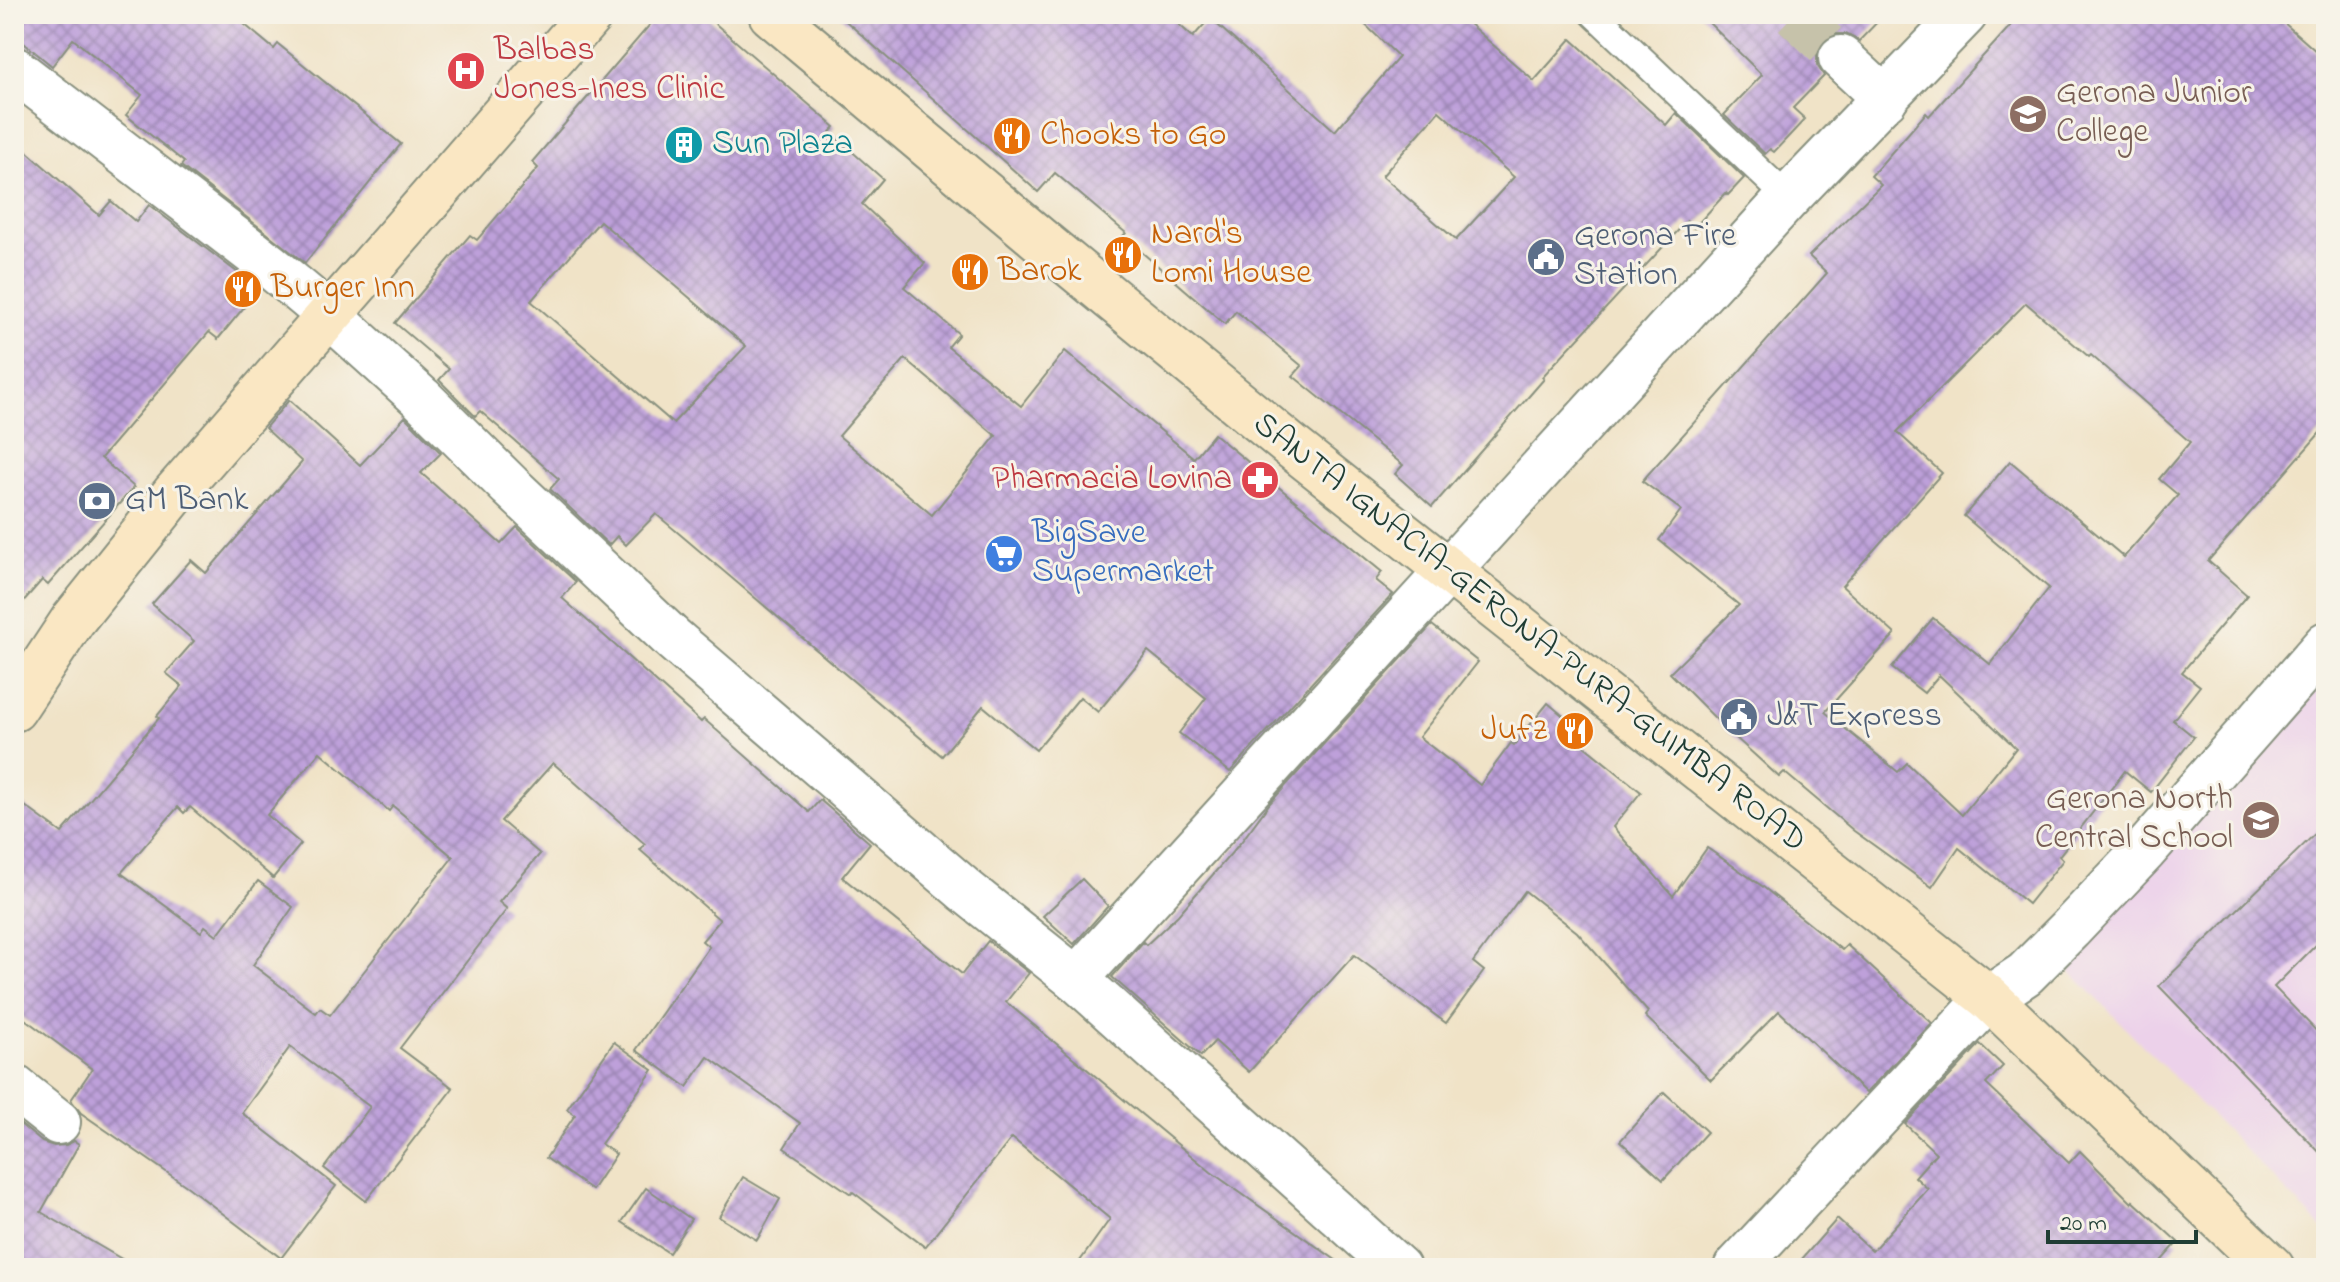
<svg xmlns="http://www.w3.org/2000/svg" width="2340" height="1282" font-family="'Indie Flower',sans-serif">
<style>
.built{fill:#ecd1ea}
.building{fill:url(#building-cross-hatch);fill-rule:evenodd}
.lines{fill:none;stroke-linecap:round;stroke-linejoin:round}
.street-tunnel{stroke:#c6c2aa;stroke-width:44;stroke-dasharray:44 22;stroke-linecap:butt}
.lane-casing{stroke:#88907e;stroke-width:30}
.street-casing{stroke:#88907e;stroke-width:48}
.secondary-casing{stroke:#88907e;stroke-width:48}
.lane{stroke:#fff;stroke-width:26}
.street{stroke:#fff;stroke-width:44}
.secondary{stroke:#fae7c3;stroke-width:44}
.labels{text-anchor:middle;dominant-baseline:central;stroke-width:6;stroke-linejoin:round;paint-order:stroke}
.health-label{font-size:34px;fill:#be3a42;stroke:#f7f3e8;text-anchor:start}
.education-label{font-size:34px;fill:#785e54;stroke:#f7f3e8;text-anchor:start}
.food-label{font-size:34px;fill:#c56008;stroke:#f7f3e8;text-anchor:start}
.culture-label{font-size:34px;fill:#0d838f;stroke:#f7f3e8;text-anchor:start}
.service-label{font-size:34px;fill:#4e5e75;stroke:#f7f3e8;text-anchor:start}
.shop-label{font-size:34px;fill:#366cbe;stroke:#f7f3e8;text-anchor:start}
.street-label{font-size:34px;fill:#1f3d34;stroke:#f7f3e8}
</style>
<defs>
<pattern id="building-cross-hatch" width="8" height="8" patternUnits="userSpaceOnUse" patternTransform="scale(2)"><rect width="8" height="8" fill="#bea0da"/><path d="M0 0l8 8M0 8l8-8" fill="none" stroke="#9a84b2"/></pattern>
</defs>
<rect width="100%" height="100%" fill="#f7f3e8"/>
<filter id="ink" filterUnits="userSpaceOnUse"><feTurbulence type="fractalNoise" baseFrequency=".0125" numOctaves="2"/><feDisplacementMap in="SourceGraphic" scale="16" xChannelSelector="R" yChannelSelector="G"/><feConvolveMatrix kernelMatrix="1 2 1 2 8 2 1 2 1" color-interpolation-filters="sRGB"/></filter>
<filter id="wash" filterUnits="userSpaceOnUse"><feTurbulence type="fractalNoise" baseFrequency=".006" numOctaves="4" result="noise"/><feDisplacementMap in="SourceGraphic" scale="32" xChannelSelector="R" yChannelSelector="G"/><feGaussianBlur stdDeviation="1.8" result="paint"/><feColorMatrix in="noise" values="0 0 0 0 0 0 0 0 0 0 0 0 0 0 0 0 0 1.4 0 .05"/><feComposite in="paint" operator="in"/></filter>
<g filter="url(#wash)">
<rect width="100%" height="100%" fill="#f0e3c7"/>
<polygon class="built" points="2326,673 2326,1232 2065,966"/>
<g id="blocks">
<g class="building">
<polygon points="14,14 232,14 274,49 278,44 401,144 305,263 181,166 184,162 126,115 142,95 73,39 52,66 14,35"/>
<path d="M659,14H704L835,127L830,132L883,179L862,204L925,263L904,287L959,334L948,347L1021,406L1065,351L1194,458L1214,434L1382,572L1376,580L1393,594L1230,772L1179,733L1206,698L1148,651L1098,712L1080,697L1036,750L983,706L942,756L656,514L626,545L617,536L609,545L550,489L559,479L480,411L475,416L439,380L449,369L395,323L470,235L477,240L538,168L532,162ZM600,221L746,346L673,423L531,301ZM905,359L996,436L932,515L839,436Z"/>
<path d="M838,14H1167L1193,37L1210,18L1335,131L1399,57L1354,14H1458L1534,81L1571,39L1666,125L1676,113L1744,178L1728,195L1726,193L1694,228L1687,221L1542,377L1544,379L1432,507L1395,474L1403,465L1293,376L1302,366L1236,311L1225,324L1123,236L1126,233L1055,173L1038,192ZM1439,111L1514,177L1456,240L1382,176Z"/>
<polygon points="1700,14 1885,14 1859,41 1846,34 1833,34 1822,42 1817,53 1817,65 1824,76 1793,108 1805,119 1774,152 1770,149 1765,154 1724,115 1762,75"/>
<path d="M2021,14H2274L2326,60V426L2208,561L2247,595L2182,672L2200,686L2173,720L2194,737L2151,792L2125,771L2059,856L2063,860L2028,904L1959,848L1932,887L1854,831L1784,772L1779,777L1724,727L1670,673L1739,605L1659,540L1681,510L1642,481L1827,273L1809,256L1881,185L1871,176L1926,113L1929,116ZM2026,303L2089,357L2091,355L2190,442L2159,479L2178,495L2124,557L2010,461L1964,516L2049,588L1990,664L1933,618L1892,668L1924,693L1939,675L2016,748L1962,815L1907,763L1898,772L1825,712L1895,634L1842,586L1942,473L1897,432Z"/>
<polygon points="14,140 99,215 111,201 136,222 149,205 259,289 218,339 209,332 101,458 134,487 48,585 42,580 14,612"/>
<path d="M289,400L360,465L405,417L441,453L421,473L501,544L517,527L576,582L562,598L701,722L704,719L809,812L820,800L870,843L842,877L962,974L988,941L1029,973L1006,1002L1211,1172L1347,1268H1075L1110,1219L1012,1138L925,1247L853,1192L851,1194L784,1148L800,1123L708,1057L687,1087L636,1050L709,947L702,941L720,920L640,850L645,844L553,763L501,821L540,854L499,902L507,909L400,1048L453,1088L366,1201L324,1168L370,1107L290,1047L242,1113L336,1186L281,1258L188,1187L81,1113L71,1100L92,1069L14,1011V798L62,833L159,718L157,716L182,686L166,673L194,641L152,604L191,560L206,573L302,462L265,428ZM320,752L389,811L393,806L453,857L330,1015L320,1008L316,1013L253,965L293,907L258,881L217,935L205,926L201,932L121,873L178,807L184,813L190,807L273,878L301,844L267,815Z"/>
<polygon points="1432,625 1478,662 1419,737 1480,785 1511,743 1514,745 1548,703 1589,738 1583,745 1641,792 1613,827 1673,896 1707,848 1762,886 1842,950 1847,945 1932,1023 1866,1093 1779,1011 1711,1080 1645,1016 1648,1012 1577,932 1525,891 1473,962 1484,971 1446,1023 1354,955 1249,1072 1215,1041 1201,1056 1112,977 1143,942 1146,945 1178,915 1241,842 1270,803"/>
<polygon points="2326,823 2326,935 2274,987 2326,1041 2326,1159 2159,986"/>
<polygon points="1082,879 1108,906 1074,944 1043,916"/>
<polygon points="614,1042 653,1070 601,1144 616,1154 592,1190 546,1158 575,1115 567,1109"/>
<polygon points="1980,1044 2003,1066 1986,1084 2069,1163 2080,1151 2132,1203 2133,1201 2178,1242 2155,1268 1794,1268 1837,1219 1872,1251 1928,1189 1915,1177 1936,1153 1905,1124"/>
<polygon points="1664,1092 1707,1132 1663,1180 1620,1141"/>
<polygon points="14,1119 42,1142 54,1146 66,1145 74,1141 79,1144 41,1212 137,1268 14,1268"/>
<polygon points="743,1177 780,1199 757,1240 719,1217"/>
<polygon points="646,1188 691,1219 669,1253 622,1222"/>
</g>
</g>
</g>
<g filter="url(#ink)">
<use href="#blocks" fill-opacity="0" stroke="#88907e" stroke-width="2"/>
<g class="lines">
<polyline class="street-tunnel" points="1794,14 1841,58"/>
<g class="lane-casing">
<polyline id="lane" points="1594,14 1788,198"/>
</g>
<g class="street-casing">
<g id="street">
<polyline points="1841,58 1885,99"/>
<polyline points="14,69 269,265 329,315 421,398 510,486 674,640 966,891 1076,979 1398,1268"/>
<polyline points="1076,979 1788,198 1965,14"/>
<polyline points="14,1087 58,1122"/>
<polyline points="1736,1268 1989,998 2025,974 2070,929 2145,850 2326,644"/>
</g>
</g>
<g class="secondary-casing">
<g id="secondary">
<polyline points="771,14 1039,239 1292,447 1989,998 2272,1268"/>
<polyline points="14,709 73,620 174,494 591,14"/>
</g>
</g>
<use href="#lane" class="lane"/>
<use href="#street" class="street"/>
<use href="#secondary" class="secondary"/>
</g>
</g>
<defs>
<g id="hospital-disc" transform="scale(2)"><circle r="9.5" fill="#e0444e" stroke="#f7f3e8"/><path d="M-5-5h3v3.5h4V-5h3V5h-3V1.5h-4V5h-3Z" fill="#fff"/></g>
<g id="university-disc" transform="scale(2)"><circle r="9.5" fill="#8d6e63" stroke="#f7f3e8"/><path d="M0-5L7-2L0 1L-7-2ZM-4 1L0 2.5L4 1V4Q0 6-4 4Z" fill="#fff"/></g>
<g id="restaurant-disc" transform="scale(2)"><circle r="9.5" fill="#e8710a" stroke="#f7f3e8"/><path d="M-5-6h1v4h1v-4h1v4h1v-4h1v5L-1.5 .5V6h-2V.5L-5-1ZM5-6V6H3V1.5H1.5Q1.5-4 5-6Z" fill="#fff"/></g>
<g id="building-disc" transform="scale(2)"><circle r="9.5" fill="#0f9aa8" stroke="#f7f3e8"/><path d="M-4-6H4V6H1V3H-1V6H-4ZM-2.5-4.3h1.7v1.8h-1.7ZM.8-4.3h1.7v1.8H.8ZM-2.5-1h1.7V.8h-1.7ZM.8-1h1.7V.8H.8Z" fill="#fff"/></g>
<g id="civic-disc" transform="scale(2)"><circle r="9.5" fill="#5c6f8a" stroke="#f7f3e8"/><path d="M-.6-6.5H3V-4.5H.6V-3L4-1V1h2V6H-6V1h2V-1L-.6-3ZM-1.2 2.5V6h2.4V2.5Z" fill="#fff"/></g>
<g id="pharmacy-disc" transform="scale(2)"><circle r="9.5" fill="#e0444e" stroke="#f7f3e8"/><path d="M-2-6h4v4h4v4h-4v4h-4v-4h-4v-4h4Z" fill="#fff"/></g>
<g id="bank-disc" transform="scale(2)"><circle r="9.5" fill="#5c6f8a" stroke="#f7f3e8"/><path d="M-6-4H6V4H-6ZM0-2.3a2.3 2.3 0 1 0 0 4.6a2.3 2.3 0 1 0 0-4.6Z" fill="#fff"/></g>
<g id="supermarket-disc" transform="scale(2)"><circle r="9.5" fill="#3f7fe0" stroke="#f7f3e8"/><path d="M-6-5.5h2.5l.6 2H6L4.5 2H-2.5L-4.4-4H-6ZM-1.5 3.2a1.3 1.3 0 1 0 .1 0ZM3 3.2a1.3 1.3 0 1 0 .1 0Z" fill="#fff"/></g>
<g id="school-disc" transform="scale(2)"><circle r="9.5" fill="#8d6e63" stroke="#f7f3e8"/><path d="M0-5L7-2L0 1L-7-2ZM-4 1L0 2.5L4 1V4Q0 6-4 4Z" fill="#fff"/></g>
</defs>
<g fill-rule="evenodd">
<use href="#hospital-disc" x="466" y="71"/>
<use href="#university-disc" x="2028" y="114"/>
<use href="#restaurant-disc" x="1012" y="136"/>
<use href="#building-disc" x="684" y="145"/>
<use href="#restaurant-disc" x="1123" y="255"/>
<use href="#civic-disc" x="1546" y="257"/>
<use href="#restaurant-disc" x="970" y="272"/>
<use href="#restaurant-disc" x="243" y="289"/>
<use href="#pharmacy-disc" x="1260" y="480"/>
<use href="#bank-disc" x="97" y="501"/>
<use href="#supermarket-disc" x="1004" y="554"/>
<use href="#civic-disc" x="1739" y="717"/>
<use href="#restaurant-disc" x="1575" y="731"/>
<use href="#school-disc" x="2261" y="820"/>
</g>
<g class="labels">
<g class="health-label">
<text x="494" y="51">Balbas<tspan x="494" dy="39">Jones-Ines Clinic</tspan></text>
<text x="1232" y="480" text-anchor="end">Pharmacia Lovina</text>
</g>
<g class="education-label">
<text x="2056" y="94">Gerona Junior<tspan x="2056" dy="39">College</tspan></text>
<text x="2233" y="800" text-anchor="end">Gerona North<tspan x="2233" dy="39">Central School</tspan></text>
</g>
<g class="food-label">
<text x="1040" y="136">Chooks to Go</text>
<text x="1151" y="235">Nard's<tspan x="1151" dy="39">Lomi House</tspan></text>
<text x="998" y="272">Barok</text>
<text x="271" y="289">Burger Inn</text>
<text x="1547" y="731" text-anchor="end">Jufz</text>
</g>
<g class="culture-label">
<text x="712" y="145">Sun Plaza</text>
</g>
<g class="service-label">
<text x="1574" y="237">Gerona Fire<tspan x="1574" dy="39">Station</tspan></text>
<text x="125" y="501">GM Bank</text>
<text x="1767" y="717">J&amp;T Express</text>
</g>
<g class="shop-label">
<text x="1032" y="534">BigSave<tspan x="1032" dy="39">Supermarket</tspan></text>
</g>
<g class="street-label">
<text transform="translate(1529 633) rotate(38)">SANTA IGNACIA-GERONA-PURA-GUIMBA ROAD</text>
</g>
</g>
<rect width="2340" height="1282" fill="none" stroke="#f7f3e8" stroke-width="48"/>
<path d="M2048 1230v12h148v-12" fill="none" stroke="#1f3d34" stroke-width="4"/>
<text x="2060" y="1230" font-size="24" fill="#1f3d34" stroke="#f7f3e8" stroke-width="6" paint-order="stroke">20 m</text>
</svg>
